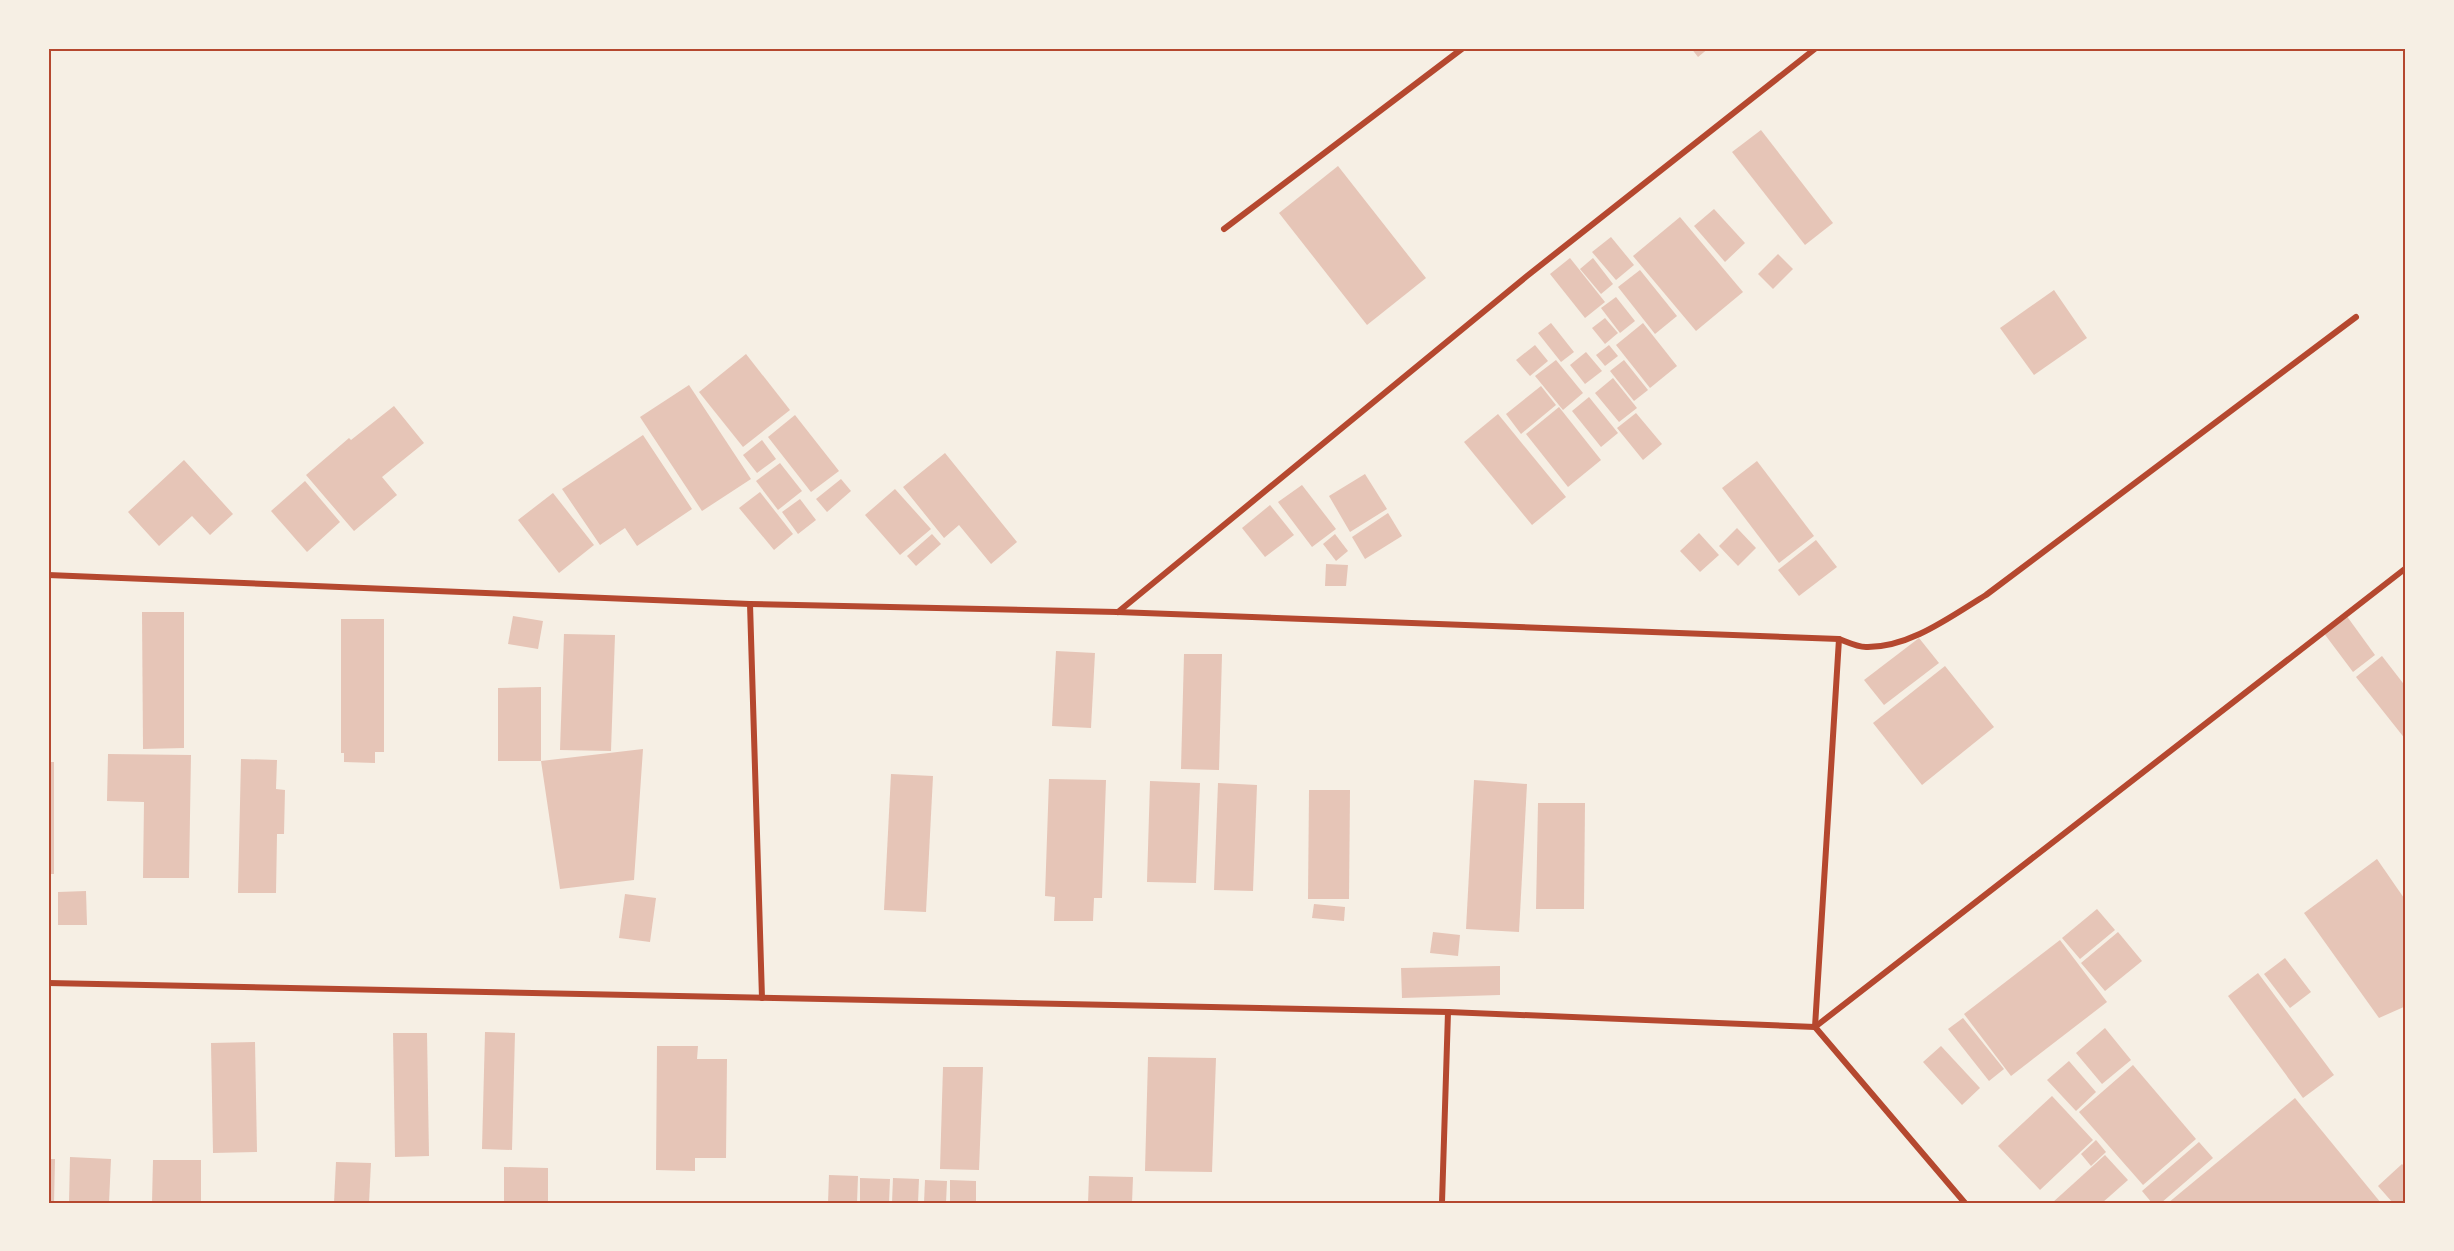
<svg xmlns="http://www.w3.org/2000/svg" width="2454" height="1251" font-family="'Roboto Condensed',sans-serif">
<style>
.building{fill:#e6c5b7}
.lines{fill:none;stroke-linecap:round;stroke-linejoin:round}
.minor{stroke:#b5482f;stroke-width:6}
.neatline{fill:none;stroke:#b5482f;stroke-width:2}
</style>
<rect width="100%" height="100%" fill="#f6efe4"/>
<g class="building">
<polygon points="1691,48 1709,48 1698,57"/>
<polygon points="1761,130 1833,223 1805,245 1732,152"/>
<polygon points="1338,166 1426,278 1367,325 1279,213"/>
<polygon points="1714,209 1745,243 1725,262 1694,226"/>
<polygon points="1680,217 1743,292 1696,331 1633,256"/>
<polygon points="1611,237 1634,265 1616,280 1592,252"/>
<polygon points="1778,254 1793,269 1773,289 1758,274"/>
<polygon points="1570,258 1605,302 1585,318 1550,274"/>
<polygon points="1593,258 1613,284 1601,294 1580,269"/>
<polygon points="1640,270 1677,316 1655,334 1618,287"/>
<polygon points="2054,290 2087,338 2034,375 2000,328"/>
<polygon points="1616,297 1635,321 1620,333 1601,308"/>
<polygon points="1605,318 1618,333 1605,344 1592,328"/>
<polygon points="1551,323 1574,352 1561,362 1538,333"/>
<polygon points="1643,323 1677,366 1650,388 1616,345"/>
<polygon points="1535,345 1548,361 1530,376 1516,360"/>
<polygon points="1609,345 1618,356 1605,366 1596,355"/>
<polygon points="1586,352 1602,371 1585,384 1570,365"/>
<polygon points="746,354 790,410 743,447 699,392"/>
<polygon points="1556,360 1583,393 1563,410 1535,376"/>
<polygon points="1624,360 1648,390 1634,401 1610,371"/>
<polygon points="1613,378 1637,408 1619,422 1595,393"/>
<polygon points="689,385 751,479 702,511 640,417"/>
<polygon points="1541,386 1556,405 1521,434 1506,414"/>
<polygon points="1589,397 1618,433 1601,447 1572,411"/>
<polygon points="394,406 424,443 382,477 397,495 354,531 306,475 349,438 351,440"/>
<polygon points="1559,407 1601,460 1568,487 1526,434"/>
<polygon points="1636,413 1662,444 1643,460 1617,428"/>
<polygon points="1498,414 1566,497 1532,525 1464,442"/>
<polygon points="795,415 839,471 811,492 768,437"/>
<polygon points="643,435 692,509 637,546 625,528 600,545 562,489"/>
<polygon points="762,440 776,459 757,473 743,455"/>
<polygon points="945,453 1017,542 991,564 959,525 944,538 903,487"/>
<polygon points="184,460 233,514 210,535 192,516 159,546 128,512"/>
<polygon points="1757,461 1814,536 1779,563 1722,488"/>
<polygon points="780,463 802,491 778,510 756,481"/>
<polygon points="1365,474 1387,509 1350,532 1329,496"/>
<polygon points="841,479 851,491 827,512 816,499"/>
<polygon points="305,481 340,522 307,552 271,511"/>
<polygon points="1302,485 1336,529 1312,547 1278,502"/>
<polygon points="895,489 931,529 900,555 865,515"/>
<polygon points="760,492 793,534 774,550 739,508"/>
<polygon points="553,493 594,545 559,573 518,520"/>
<polygon points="800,499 816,520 798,534 782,512"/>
<polygon points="1270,505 1294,535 1265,557 1242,528"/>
<polygon points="1388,513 1402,536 1365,559 1352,537"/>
<polygon points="1737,528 1756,548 1738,566 1719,546"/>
<polygon points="1699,533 1719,555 1700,572 1680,551"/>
<polygon points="932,534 941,544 916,566 907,556"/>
<polygon points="1335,534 1348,551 1336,561 1323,544"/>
<polygon points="1816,540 1837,567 1799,596 1778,570"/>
<polygon points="1326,564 1348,565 1346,586 1325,586"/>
<polygon points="142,612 184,612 184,748 143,749"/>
<polygon points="2346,615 2375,655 2353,672 2323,632"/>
<polygon points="513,616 543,621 538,649 508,644"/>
<polygon points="341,619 384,619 384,752 375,752 375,763 344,762 344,753 341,753"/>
<polygon points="564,634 615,635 611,751 560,750"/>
<polygon points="1919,638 1939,663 1884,705 1864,680"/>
<polygon points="1056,651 1095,653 1091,728 1052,726"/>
<polygon points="1184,654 1222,654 1219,770 1181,769"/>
<polygon points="2382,656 2406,687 2406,740 2356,677"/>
<polygon points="1945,666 1994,727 1922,785 1873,723"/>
<polygon points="541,687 541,761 643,749 634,880 560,889 541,761 498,761 498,688"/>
<polygon points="108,754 191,755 189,878 143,878 144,802 107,801"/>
<polygon points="241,759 277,760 276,789 285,790 284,834 277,834 276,893 238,893"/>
<rect x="48" y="762" width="6" height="112"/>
<polygon points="891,774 933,776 926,912 884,910"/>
<polygon points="1049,779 1106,780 1102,898 1094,898 1093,921 1054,921 1055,897 1045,896"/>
<polygon points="1474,780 1527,784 1519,932 1466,929"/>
<polygon points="1150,781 1200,783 1196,883 1147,882"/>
<polygon points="1218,783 1257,785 1253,891 1214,890"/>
<polygon points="1309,790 1350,790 1349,899 1308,899"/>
<polygon points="1538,803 1585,803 1584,909 1536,909"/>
<polygon points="2377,859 2406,901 2406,1006 2379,1018 2304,913"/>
<polygon points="86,891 87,925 58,925 58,892"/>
<polygon points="625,894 656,898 650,942 619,938"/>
<polygon points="1314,904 1345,907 1344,921 1312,918"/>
<polygon points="2097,909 2115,930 2080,959 2062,938"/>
<polygon points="1433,932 1460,935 1458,956 1430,953"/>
<polygon points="2118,932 2142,961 2105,991 2081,963"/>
<polygon points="2060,940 2107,1002 2011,1076 1964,1014"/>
<polygon points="2285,958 2311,992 2290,1008 2264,974"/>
<polygon points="1500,966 1500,995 1402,998 1401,968"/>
<polygon points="2258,973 2334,1075 2303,1098 2228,996"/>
<polygon points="1963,1018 2004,1069 1989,1081 1948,1029"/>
<polygon points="2105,1028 2131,1060 2102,1084 2076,1053"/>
<polygon points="485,1032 515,1033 512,1150 482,1149"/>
<polygon points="393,1033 427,1033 429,1156 395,1157"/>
<polygon points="255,1042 257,1152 213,1153 211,1043"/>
<polygon points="657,1046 698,1046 697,1059 727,1059 726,1158 695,1158 695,1171 656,1170"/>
<polygon points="1941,1046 1980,1088 1962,1105 1923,1062"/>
<polygon points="1148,1057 1216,1058 1212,1172 1145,1171"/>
<polygon points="2069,1061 2096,1092 2076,1111 2047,1080"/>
<polygon points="2133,1065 2196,1139 2143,1185 2079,1112"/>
<polygon points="943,1067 983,1067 979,1170 940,1169"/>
<polygon points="2052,1096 2093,1140 2040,1190 1998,1146"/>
<polygon points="2295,1098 2381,1203 2168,1203"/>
<polygon points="2096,1140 2106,1152 2091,1166 2081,1154"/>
<polygon points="2199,1142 2213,1158 2161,1203 2152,1203 2142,1191"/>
<polygon points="2105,1155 2128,1180 2102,1203 2052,1203"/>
<polygon points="70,1157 111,1159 109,1203 69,1203"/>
<polygon points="48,1159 55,1159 54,1203 48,1203"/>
<polygon points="153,1160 201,1160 201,1203 152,1203"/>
<polygon points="336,1162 371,1163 369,1203 334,1203"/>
<polygon points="2402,1164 2406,1168 2406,1203 2393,1203 2378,1186"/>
<polygon points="504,1167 548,1168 548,1203 504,1203"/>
<polygon points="829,1175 858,1176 857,1203 828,1203"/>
<polygon points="1089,1176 1133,1177 1132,1203 1088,1203"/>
<polygon points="860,1178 890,1179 889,1203 860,1203"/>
<polygon points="893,1178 919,1179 918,1203 892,1203"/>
<polygon points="925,1180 947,1181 946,1203 924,1203"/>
<polygon points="950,1180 976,1181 976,1203 950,1203"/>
</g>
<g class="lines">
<g class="minor">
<polyline points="1224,229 1463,48"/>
<path d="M48,575L750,604L1117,612L1839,639C1847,642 1857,647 1866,647C1909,648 1950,617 1986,595L2356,317"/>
<polyline points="750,604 762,998"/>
<polyline points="1118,612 1527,276 1816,48"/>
<polyline points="48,983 1448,1012 1815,1027 1965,1203"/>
<polyline points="1815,1027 2406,568"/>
<polyline points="1815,1027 1839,639"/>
<polyline points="1442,1203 1448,1012"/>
</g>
</g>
<rect width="2454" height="1251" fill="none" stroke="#f6efe4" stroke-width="99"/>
<rect x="50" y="50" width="2354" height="1152" class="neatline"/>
</svg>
